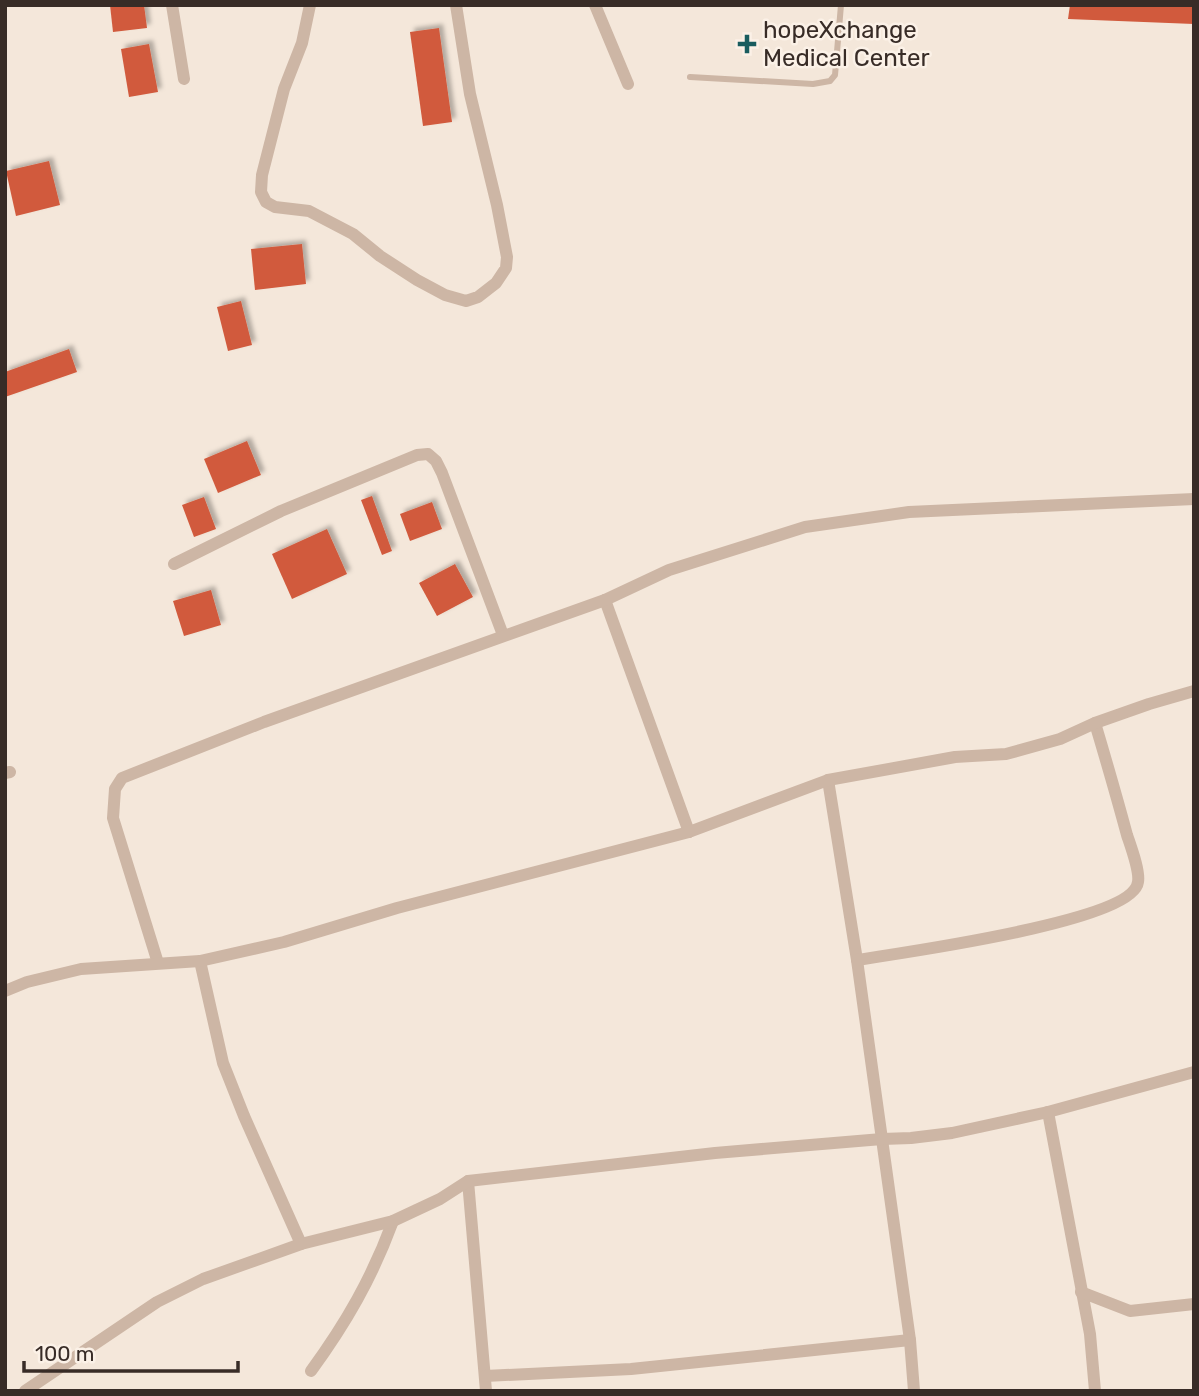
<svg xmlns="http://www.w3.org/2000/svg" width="1199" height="1396" font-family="Rubik,sans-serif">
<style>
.building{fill:#d15a3c;filter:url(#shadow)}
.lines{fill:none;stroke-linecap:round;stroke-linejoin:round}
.lane{stroke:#cdb6a5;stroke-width:6}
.street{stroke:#cdb6a5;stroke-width:12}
.poi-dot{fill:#195c5e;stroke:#fbf1e7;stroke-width:2.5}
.labels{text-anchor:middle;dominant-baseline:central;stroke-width:5;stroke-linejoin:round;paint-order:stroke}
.poi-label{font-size:24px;fill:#382c27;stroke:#fbf1e7;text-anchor:start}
</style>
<defs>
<filter id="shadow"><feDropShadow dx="4" dy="-4" stdDeviation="2" flood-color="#0004"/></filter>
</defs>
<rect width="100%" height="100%" fill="#f4e7da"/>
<g class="building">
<polygon points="110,5 144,5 147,28 113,32"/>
<polygon points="1070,5 1194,5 1194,24 1068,19"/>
<polygon points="439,28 452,122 423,126 410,32"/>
<polygon points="149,44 158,92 129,97 121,49"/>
<polygon points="49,161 60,205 16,216 6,171"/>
<polygon points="302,244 306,284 255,290 251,249"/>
<polygon points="241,301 252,345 228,351 217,307"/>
<polygon points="69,349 77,372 5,397 5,372"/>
<polygon points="247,441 261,475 218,493 204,459"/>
<polygon points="372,496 392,551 382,555 361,500"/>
<polygon points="204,497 216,529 194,537 182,505"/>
<polygon points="432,502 442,529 410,541 400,514"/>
<polygon points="327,529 347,574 292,599 272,554"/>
<polygon points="455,564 473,597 437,616 419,583"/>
<polygon points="211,590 221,625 184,636 173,601"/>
</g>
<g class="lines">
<polyline class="lane" points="690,77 813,84 830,81 835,75 841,5"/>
<g class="street">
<polyline points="172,5 184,79"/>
<polyline points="310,5 302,43 284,89 262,175 261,192 266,202 275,207 309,211 353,234 380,256 417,280 445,295 466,301 478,297 496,283 506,268 507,257 497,205 470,94 456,5"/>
<polyline points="595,5 628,84"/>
<polyline points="174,564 281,511 417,455 428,454 436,461 442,473 503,635"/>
<polyline points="605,600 689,832"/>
<polyline points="5,773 10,772"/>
<polyline points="828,780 857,960 910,1340 914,1391"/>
<path d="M857,960C898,953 1133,922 1138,882C1140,871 1131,847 1127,835C1117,798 1106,760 1095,723"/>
<polyline points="200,961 223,1063 244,1116 301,1244"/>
<polyline points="158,963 113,818 115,789 122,778 264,722 605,600 669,570 805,527 909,512 1194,499"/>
<polyline points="5,991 27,982 81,969 200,961 284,942 397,908 689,832 828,780 955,757 1006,754 1060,739 1095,723 1149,704 1194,691"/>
<polyline points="1048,1112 1090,1334 1095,1391"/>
<polyline points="468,1181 486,1391"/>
<polyline points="1081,1292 1130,1311 1194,1304"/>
<path d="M311,1371C346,1323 372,1278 393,1221"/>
<polyline points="485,1376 631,1369 910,1340"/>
<polyline points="25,1391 157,1302 203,1279 301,1244 393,1221 440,1199 468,1181 715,1153 882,1139 911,1138 952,1133 1048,1112 1194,1072"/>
</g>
</g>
<path class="poi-dot" d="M743.5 33.5h7v7h7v7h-7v7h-7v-7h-7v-7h7z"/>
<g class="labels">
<g class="poi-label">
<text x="763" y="30">hopeXchange<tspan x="763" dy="28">Medical Center</tspan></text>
</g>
</g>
<rect width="1199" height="1396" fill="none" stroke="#382c27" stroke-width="14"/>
<path d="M24 1361v10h214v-10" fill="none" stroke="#382c27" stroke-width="3.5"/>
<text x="35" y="1361" font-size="21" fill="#382c27" stroke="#fbf1e7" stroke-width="5" paint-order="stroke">100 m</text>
</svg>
